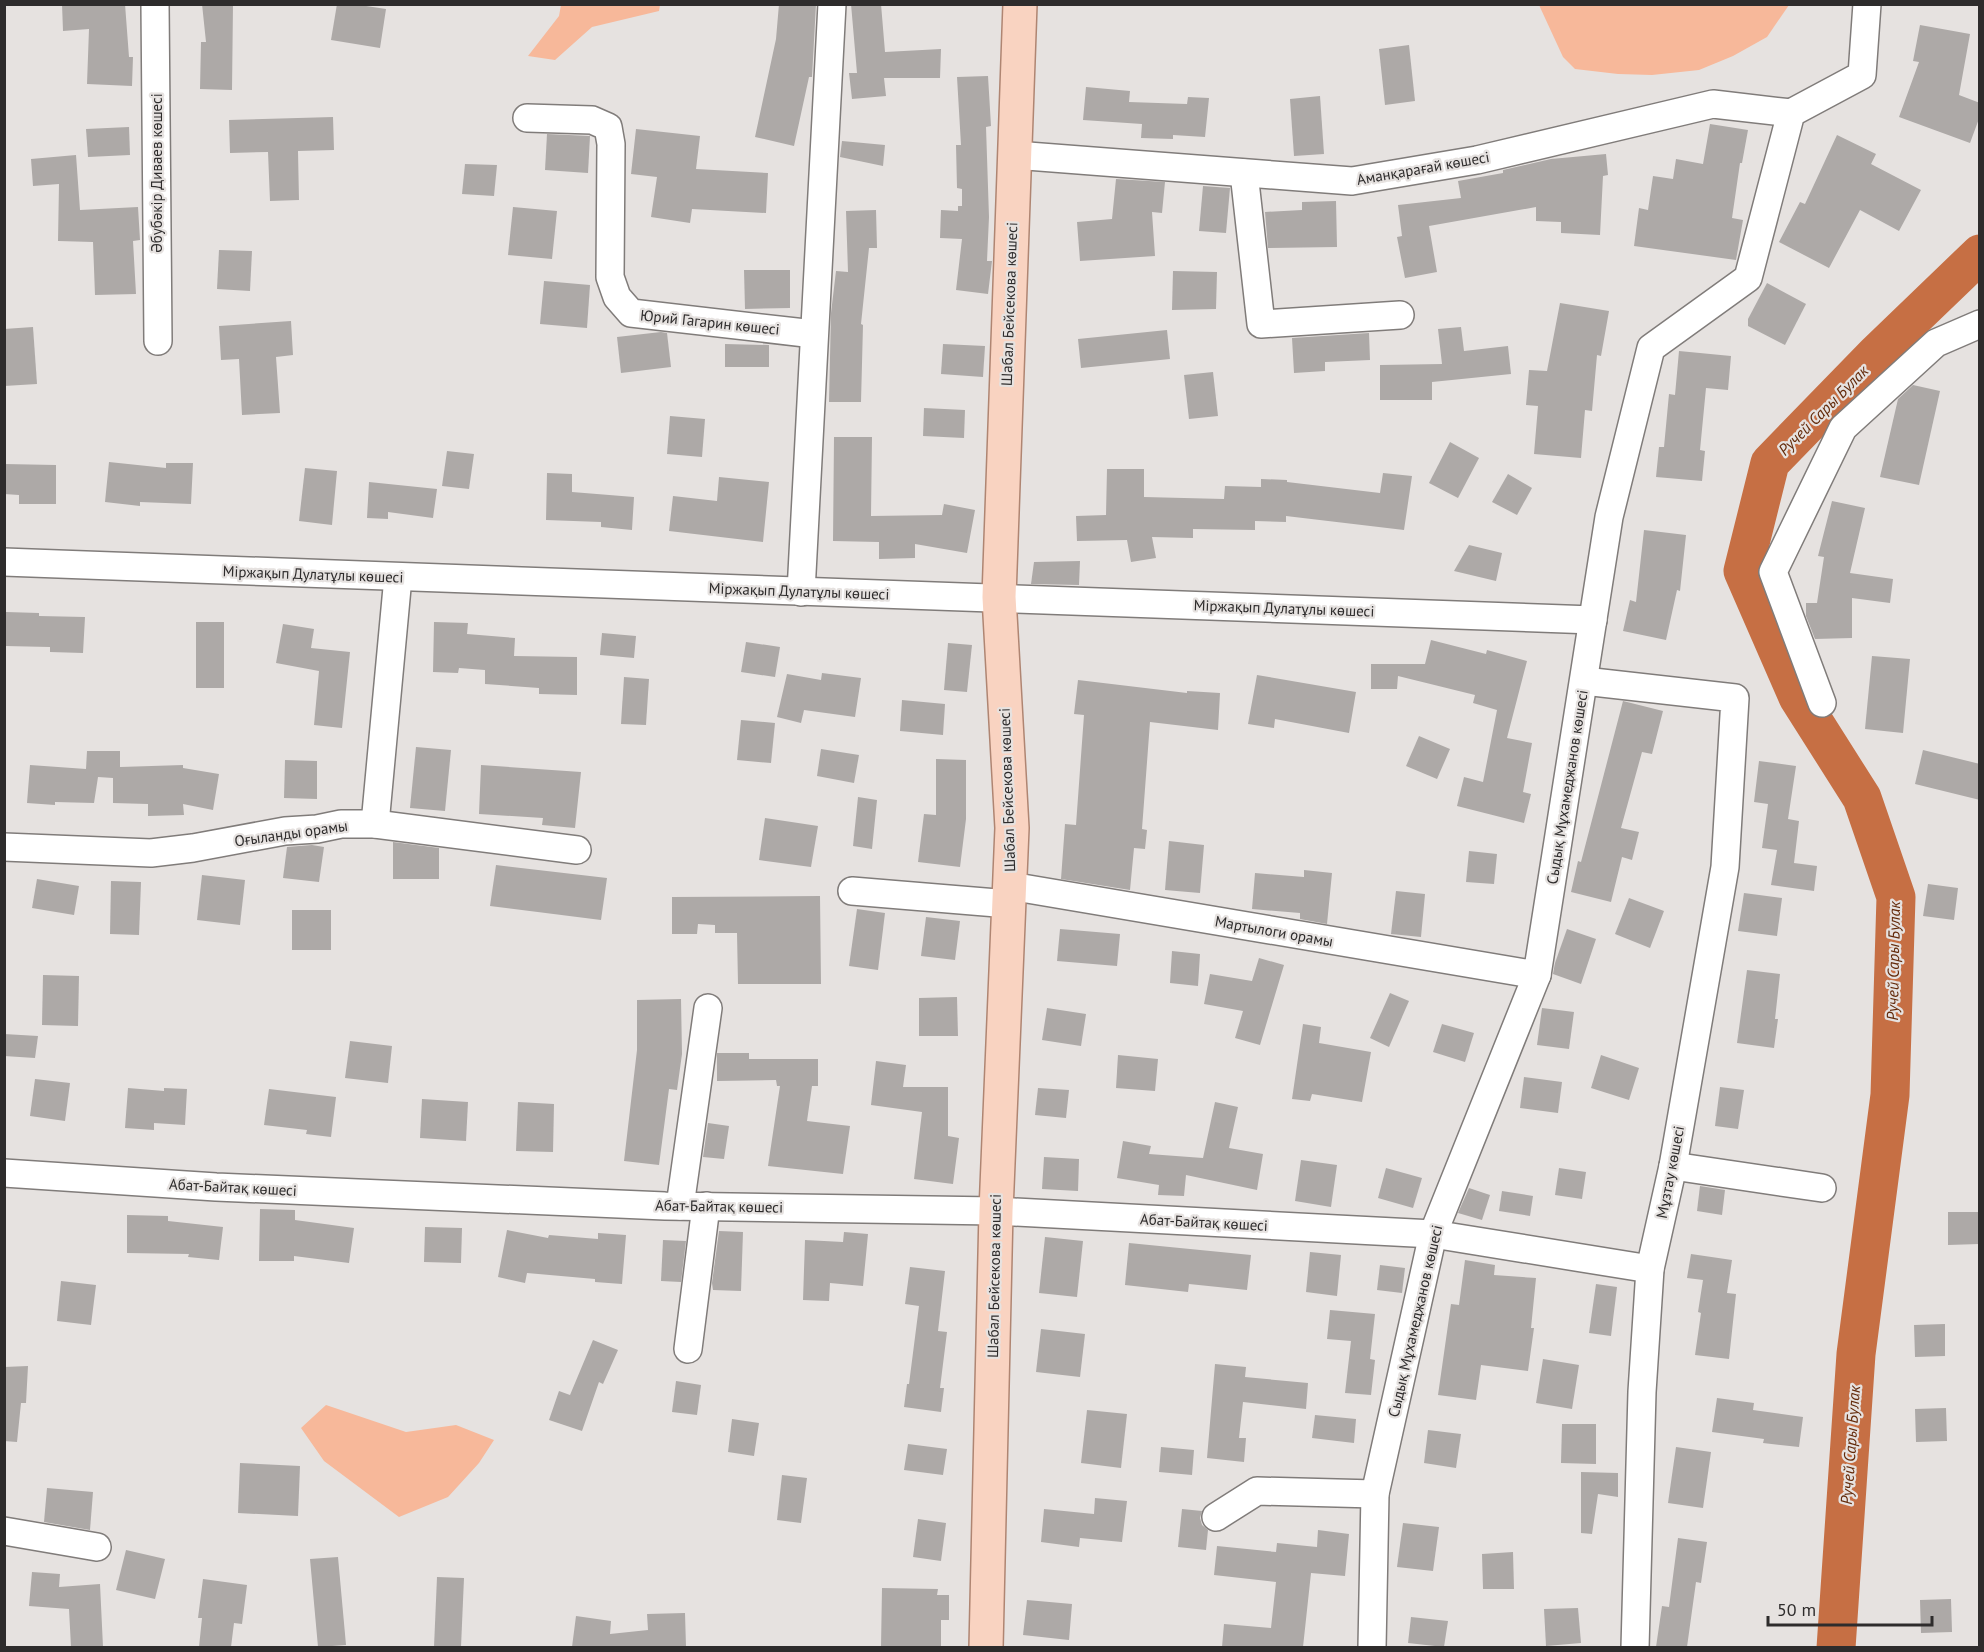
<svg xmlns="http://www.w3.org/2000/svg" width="1984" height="1652" font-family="'PT Sans',sans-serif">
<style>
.green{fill:#f7b89a}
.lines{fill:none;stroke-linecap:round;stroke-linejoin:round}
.river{stroke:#c66f44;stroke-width:39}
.building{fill:#ada9a7}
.minor-casing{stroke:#807c7a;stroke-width:30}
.major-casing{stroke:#af8572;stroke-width:36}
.minor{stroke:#fff;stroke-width:27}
.major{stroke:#f9d3c1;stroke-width:33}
.labels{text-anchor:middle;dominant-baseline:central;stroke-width:4.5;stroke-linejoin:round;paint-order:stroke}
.street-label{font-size:15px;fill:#2e2c2c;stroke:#e6e2e0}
.water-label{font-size:16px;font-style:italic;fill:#632a0a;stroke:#e6e2e0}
</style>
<rect width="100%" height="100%" fill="#e6e2e0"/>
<g class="green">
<polygon points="561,5 561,4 660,5 659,11 592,27 555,60 528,56 559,16"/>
<polygon points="1539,5 1789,5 1767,37 1733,56 1699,70 1652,75 1618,74 1575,69 1563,57"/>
<polygon points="326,1405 406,1432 456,1425 494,1440 479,1463 448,1497 399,1517 324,1461 301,1428"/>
</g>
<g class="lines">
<polyline class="river" points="1836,1648 1856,1354 1890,1095 1896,897 1862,798 1798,697 1743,571 1770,463 1875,355 1980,254"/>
</g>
<g class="building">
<polygon points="62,4 125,4 129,57 133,57 132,86 87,84 89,29 63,31"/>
<polygon points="202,4 233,4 232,90 200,89 201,42 206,42"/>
<polygon points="337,4 353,4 386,9 380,48 331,40"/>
<polygon points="779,4 816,4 812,77 809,77 794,146 755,137 776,39"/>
<polygon points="851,4 881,4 885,52 941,49 940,78 884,78 886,96 852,99 849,73 857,73"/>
<polygon points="1920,25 1970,34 1959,95 1980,103 1980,116 1970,143 1899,117 1919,62 1913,61"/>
<polygon points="1409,45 1415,101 1385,105 1379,49"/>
<polygon points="988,76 991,126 986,127 989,217 987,261 992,261 988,294 956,290 962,239 940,238 941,210 958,211 958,206 962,206 962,189 957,188 956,145 961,145 957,77"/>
<polygon points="1086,87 1130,91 1129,102 1187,104 1188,97 1209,98 1205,137 1173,135 1173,139 1141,138 1142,124 1083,120"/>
<polygon points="1320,96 1324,154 1294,156 1290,99"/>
<polygon points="333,117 334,150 298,151 299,200 270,201 268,152 230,153 229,120"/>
<polygon points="1710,124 1748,130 1742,163 1740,163 1732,218 1743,220 1736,260 1634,246 1639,208 1648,210 1653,176 1673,179 1676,159 1703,164"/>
<polygon points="129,127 130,155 88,157 86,129"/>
<polygon points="636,129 700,136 696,169 768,173 766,213 692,209 690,223 651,217 657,177 631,174"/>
<polygon points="547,134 590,136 588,173 545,170"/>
<polygon points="1837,135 1876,154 1871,164 1921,190 1899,231 1860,210 1829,268 1779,242 1800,202 1805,204"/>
<polygon points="842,141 885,145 883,166 840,157"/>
<polygon points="1606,154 1608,175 1603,176 1600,235 1561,233 1561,222 1536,221 1536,207 1429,226 1437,272 1405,278 1397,237 1402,236 1398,205 1461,198 1458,181 1503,173 1503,170 1551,159"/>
<polygon points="76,155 80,210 138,207 140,240 133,241 136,294 95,295 93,242 58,241 59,184 33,186 31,159"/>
<polygon points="465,164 497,165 494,196 462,194"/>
<polygon points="1116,179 1165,182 1162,213 1152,212 1155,256 1080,261 1077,222 1112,219"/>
<polygon points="1203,186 1230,188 1226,233 1199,231"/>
<polygon points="1336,201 1337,247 1268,248 1265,212 1302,210 1302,202"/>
<polygon points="513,207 557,211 552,259 508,255"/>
<polygon points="876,210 877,248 869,248 861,324 863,325 861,402 829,402 831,313 836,271 848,272 846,211"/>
<polygon points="219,250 252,251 250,291 217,289"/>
<polygon points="744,270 790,270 790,308 745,309"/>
<polygon points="1173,271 1217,272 1216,309 1172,310"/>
<polygon points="544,281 590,285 587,328 540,324"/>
<polygon points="1767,283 1806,304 1785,345 1748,326 1748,319"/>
<polygon points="1560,303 1609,311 1601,356 1597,355 1592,411 1585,410 1581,458 1534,454 1538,406 1526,405 1529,370 1547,371"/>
<polygon points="291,321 293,355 276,357 280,413 242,415 239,359 221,360 219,326"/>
<polygon points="33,327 37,384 4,386 4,329"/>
<polygon points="1461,327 1464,351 1508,346 1511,374 1432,382 1432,400 1380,400 1380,365 1442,364 1438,329"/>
<polygon points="1167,330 1170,359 1081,368 1078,339"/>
<polygon points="661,332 667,333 671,367 621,373 617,337"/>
<polygon points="1369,333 1370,360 1325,362 1325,371 1294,373 1292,338"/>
<polygon points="725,344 769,345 769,367 725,367"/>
<polygon points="943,344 985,346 983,377 941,374"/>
<polygon points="1679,351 1731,356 1728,390 1706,388 1700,450 1705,451 1702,481 1656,477 1659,447 1664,447 1669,394 1675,395"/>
<polygon points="1213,372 1218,416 1189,419 1184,375"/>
<polygon points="1913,385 1940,391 1919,485 1880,477 1898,399"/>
<polygon points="924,408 965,410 964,438 923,436"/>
<polygon points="670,416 705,419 702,457 667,454"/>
<polygon points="834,437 872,437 871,516 942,515 944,504 975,510 967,553 915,544 915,558 879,559 879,542 833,541"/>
<polygon points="1450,442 1479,458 1458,498 1429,483"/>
<polygon points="447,451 474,454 469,489 442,486"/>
<polygon points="109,462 166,468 166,463 193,463 191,504 140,502 140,506 105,502"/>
<polygon points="4,464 56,465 56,504 19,504 19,495 4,494"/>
<polygon points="305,468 337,471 332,525 299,521"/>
<polygon points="1107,469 1144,469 1144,497 1224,499 1225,486 1261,487 1261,479 1287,480 1287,482 1380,493 1383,473 1412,476 1404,530 1286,516 1286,522 1255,521 1255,530 1193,529 1193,538 1152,537 1156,558 1131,562 1127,540 1077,541 1076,516 1106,515"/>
<polygon points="547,473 572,474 572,492 634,497 632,530 601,527 601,522 546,520"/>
<polygon points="1508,474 1532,488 1517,515 1492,502"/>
<polygon points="719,477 769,482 763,542 669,531 673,496 717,501"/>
<polygon points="369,482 437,489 433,518 388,512 388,519 367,518"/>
<polygon points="1832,501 1865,508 1850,573 1893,579 1890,603 1852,598 1852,638 1815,639 1806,616 1806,603 1817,603 1824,557 1818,556"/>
<polygon points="1644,530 1686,535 1680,591 1677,590 1666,640 1623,631 1630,600 1636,602"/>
<polygon points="1469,545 1502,553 1496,581 1454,571"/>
<polygon points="1080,561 1079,585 1031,584 1034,562"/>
<polygon points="6,612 39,613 39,616 85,617 83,653 50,652 50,647 5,646"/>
<rect x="196" y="622" width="28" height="66"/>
<polygon points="434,622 468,623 467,634 515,638 514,656 577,657 577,695 539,694 539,688 485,684 485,670 459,668 458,673 433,672"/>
<polygon points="283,624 314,629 311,648 350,652 342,728 314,725 319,671 276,663"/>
<polygon points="602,633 636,636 634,658 600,655"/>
<polygon points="1431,640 1486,654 1487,650 1527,661 1507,738 1532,743 1523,792 1531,794 1524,823 1457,806 1464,777 1483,782 1497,710 1473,703 1475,695 1398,676 1397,689 1371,689 1371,664 1425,664"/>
<polygon points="746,642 780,647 775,677 741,672"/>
<polygon points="948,643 972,645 967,692 944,690"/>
<polygon points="1872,656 1910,659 1903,733 1865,729"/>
<polygon points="822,673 861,678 855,717 804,710 801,723 777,717 787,674 821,680"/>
<polygon points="1257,675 1356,692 1349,733 1275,719 1274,728 1248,724"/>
<polygon points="624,677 649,679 646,725 621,724"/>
<polygon points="1078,680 1187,693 1187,691 1220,693 1218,730 1150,722 1142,829 1147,830 1145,849 1134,848 1130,890 1061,879 1065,824 1076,825 1084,715 1074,714"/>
<polygon points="902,700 945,704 943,735 900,731"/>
<polygon points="1623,701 1663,711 1652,754 1642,752 1621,828 1639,832 1632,860 1622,857 1611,902 1571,892 1578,861 1581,862"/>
<polygon points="741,720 775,723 771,763 737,760"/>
<polygon points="1419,736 1450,749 1437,779 1406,766"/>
<polygon points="416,747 451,750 445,811 410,808"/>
<polygon points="821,749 859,755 854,783 817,776"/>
<polygon points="1923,750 1980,764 1980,800 1915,784"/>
<polygon points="87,751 120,751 120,767 183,765 183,768 219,774 213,810 183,804 184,815 148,816 148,804 113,803 113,778 98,777 94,803 55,802 55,805 27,803 30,765 86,769"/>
<polygon points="936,759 966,760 966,819 960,867 918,862 924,814 936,815"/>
<polygon points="285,760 317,761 317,799 284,798"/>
<polygon points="1759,761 1796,766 1788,819 1799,821 1794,863 1817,866 1814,891 1771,885 1777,850 1762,848 1768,804 1754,802"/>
<polygon points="481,765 581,772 575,828 542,825 543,818 479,814"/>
<polygon points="858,797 877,800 872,849 853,846"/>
<polygon points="765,818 818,826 811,867 759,860"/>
<polygon points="1169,841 1204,845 1200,893 1165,890"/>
<polygon points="393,842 439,848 439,879 393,879"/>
<polygon points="312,845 324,847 319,882 283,878 287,847"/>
<polygon points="1469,851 1497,854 1494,884 1466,882"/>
<polygon points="496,865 607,878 601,920 490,906"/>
<polygon points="1304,870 1332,873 1327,924 1300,919 1300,913 1252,909 1255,873 1304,877"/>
<polygon points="202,875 245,880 240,925 197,920"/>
<polygon points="37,879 79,886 74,915 32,908"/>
<polygon points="111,881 141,882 139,935 110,934"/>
<polygon points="1928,884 1958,888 1954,920 1923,916"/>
<polygon points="1396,891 1425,894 1421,937 1391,934"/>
<polygon points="1744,893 1782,898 1777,936 1738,931"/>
<polygon points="820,896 821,984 738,984 737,933 715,933 715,925 698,924 697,934 672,934 672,897"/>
<polygon points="1629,898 1664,911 1650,948 1615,934"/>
<polygon points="857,909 885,913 878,970 849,966"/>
<rect x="292" y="910" width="39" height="40"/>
<polygon points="926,917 960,921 955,960 921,956"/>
<polygon points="1060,929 1120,934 1117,966 1057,961"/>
<polygon points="1567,929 1596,939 1581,984 1553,974 1555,963"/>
<polygon points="1172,951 1200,954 1198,986 1170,983"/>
<polygon points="1259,958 1284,965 1260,1045 1235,1038 1243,1011 1204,1004 1210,974 1252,981"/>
<polygon points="1747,970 1780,974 1775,1019 1778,1019 1774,1048 1737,1043"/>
<polygon points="43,975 79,976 78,1026 42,1025"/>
<polygon points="1390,993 1409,1001 1389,1047 1370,1038"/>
<polygon points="957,997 958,1036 919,1036 919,998"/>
<polygon points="681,999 682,1054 677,1090 669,1089 659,1165 624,1161 637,1050 637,1000"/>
<polygon points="1047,1008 1086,1014 1081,1046 1042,1040"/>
<polygon points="1542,1008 1574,1012 1569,1049 1537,1045"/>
<polygon points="1303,1024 1321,1027 1319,1043 1371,1052 1362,1102 1312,1094 1310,1101 1292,1099"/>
<polygon points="1442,1024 1474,1033 1465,1062 1433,1052"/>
<polygon points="4,1034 38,1036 35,1058 4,1056"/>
<polygon points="350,1041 392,1046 388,1083 345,1078"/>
<polygon points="717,1053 749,1053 749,1059 818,1059 818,1086 812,1086 807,1121 850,1126 843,1174 768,1166 780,1086 777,1086 776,1080 717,1081"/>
<polygon points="1118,1055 1158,1059 1155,1091 1116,1088"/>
<polygon points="1601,1055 1639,1068 1629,1100 1591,1088"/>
<polygon points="876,1061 906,1065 903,1087 948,1087 948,1136 959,1138 953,1184 914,1179 922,1112 871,1105"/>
<polygon points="1524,1077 1562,1082 1558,1113 1520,1108"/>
<polygon points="35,1079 70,1083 65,1121 30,1116"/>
<polygon points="1720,1087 1744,1090 1738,1129 1715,1126"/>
<polygon points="128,1088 164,1091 164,1088 187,1089 185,1125 154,1123 154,1130 125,1128"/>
<polygon points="1038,1088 1069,1090 1066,1118 1035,1115"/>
<polygon points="269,1089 336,1097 331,1137 306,1134 307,1130 264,1125"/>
<polygon points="422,1099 468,1102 466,1141 420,1138"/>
<polygon points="518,1102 554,1104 553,1152 516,1151"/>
<polygon points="1215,1102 1238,1107 1229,1148 1263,1154 1257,1190 1186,1175 1184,1196 1158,1195 1159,1185 1117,1178 1123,1141 1151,1146 1149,1154 1203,1158"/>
<polygon points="708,1123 729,1126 724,1159 703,1157"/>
<polygon points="1044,1157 1079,1159 1078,1191 1042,1189"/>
<polygon points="1301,1160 1337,1165 1331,1207 1295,1201"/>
<polygon points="1386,1168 1422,1178 1413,1208 1378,1198"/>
<polygon points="1559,1168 1586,1172 1582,1199 1555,1195"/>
<polygon points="1700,1186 1725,1190 1722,1215 1697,1211"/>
<polygon points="1469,1188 1490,1195 1482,1220 1458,1213"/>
<polygon points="1502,1191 1533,1196 1530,1216 1499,1211"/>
<polygon points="260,1209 295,1210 295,1220 354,1228 349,1263 294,1256 294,1261 259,1261"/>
<polygon points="1948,1212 1978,1212 1979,1244 1948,1245"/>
<polygon points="127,1215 168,1216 168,1221 223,1227 219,1260 188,1257 189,1254 127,1253"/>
<polygon points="425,1227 462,1228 461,1263 424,1262"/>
<polygon points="507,1230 548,1238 549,1235 598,1239 598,1233 626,1235 622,1284 595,1282 595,1279 527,1273 525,1283 498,1277"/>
<polygon points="719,1231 743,1232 741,1291 713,1290 712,1283"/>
<polygon points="844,1232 868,1234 863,1286 830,1283 829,1301 803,1300 805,1240 843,1242"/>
<polygon points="1045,1237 1083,1241 1077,1297 1039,1293"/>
<polygon points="663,1240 686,1241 681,1282 661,1281"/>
<polygon points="1129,1243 1251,1255 1247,1290 1189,1284 1188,1292 1125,1285"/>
<polygon points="1310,1252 1341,1255 1337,1296 1306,1292"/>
<polygon points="1691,1254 1732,1260 1727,1293 1736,1294 1729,1359 1695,1355 1701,1313 1698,1312 1703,1280 1687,1278"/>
<polygon points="1465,1260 1495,1265 1494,1275 1536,1278 1531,1328 1534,1328 1528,1371 1481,1365 1476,1400 1438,1395 1451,1304 1459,1305"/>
<polygon points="1380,1265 1405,1268 1402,1293 1377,1290"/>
<polygon points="910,1267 945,1271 938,1331 947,1332 940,1388 944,1388 941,1412 904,1407 907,1384 909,1384 919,1306 905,1304"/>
<polygon points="61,1281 96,1285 91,1325 57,1321"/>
<polygon points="1596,1284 1617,1287 1611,1336 1589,1333"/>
<polygon points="1330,1310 1375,1314 1370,1359 1375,1360 1371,1395 1345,1393 1351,1341 1327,1339"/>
<polygon points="1945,1324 1945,1356 1915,1357 1914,1325"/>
<polygon points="1041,1329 1085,1334 1080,1377 1036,1372"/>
<polygon points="593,1340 618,1350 603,1384 599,1382 582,1431 549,1420 559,1391 570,1395"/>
<polygon points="1543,1359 1579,1365 1572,1409 1536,1403"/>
<polygon points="1215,1364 1246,1367 1245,1377 1308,1383 1306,1409 1243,1402 1239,1438 1246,1438 1244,1462 1207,1458"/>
<polygon points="28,1366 26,1403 21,1403 17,1442 4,1441 4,1367"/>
<polygon points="676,1381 701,1385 697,1415 672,1412"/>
<polygon points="1717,1398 1754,1403 1753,1410 1803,1417 1799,1447 1763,1443 1764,1439 1712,1432"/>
<polygon points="1946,1408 1947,1441 1916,1442 1915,1409"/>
<polygon points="1087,1410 1127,1414 1121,1468 1081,1463"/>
<polygon points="1315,1415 1356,1419 1354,1443 1312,1438"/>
<polygon points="732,1419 759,1423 754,1456 728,1452"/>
<polygon points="1562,1424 1596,1424 1596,1464 1561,1463"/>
<polygon points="1428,1430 1461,1434 1456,1468 1424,1463"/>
<polygon points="908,1444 947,1449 943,1475 904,1470"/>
<polygon points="1161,1447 1194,1450 1192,1475 1159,1472"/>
<polygon points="1676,1447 1711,1452 1703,1508 1668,1503"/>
<polygon points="240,1463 300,1466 298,1516 238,1513"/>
<polygon points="1581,1472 1618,1473 1618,1497 1598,1494 1592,1534 1581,1533"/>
<polygon points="782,1475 807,1478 801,1523 777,1520"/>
<polygon points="47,1488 93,1492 90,1530 44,1522"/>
<polygon points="1095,1498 1127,1501 1122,1542 1080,1538 1079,1547 1041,1542 1044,1509 1094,1514"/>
<polygon points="1182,1509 1202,1511 1200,1518 1202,1525 1208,1530 1206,1550 1178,1547"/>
<polygon points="918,1519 946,1523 941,1561 913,1557"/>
<polygon points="1403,1523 1439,1527 1433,1571 1397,1567"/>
<polygon points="1318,1530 1349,1534 1345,1576 1311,1573 1303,1647 1222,1647 1224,1624 1271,1628 1276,1582 1214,1575 1217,1546 1276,1552 1277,1543 1317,1547"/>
<polygon points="1678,1538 1707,1542 1701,1583 1696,1582 1687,1647 1656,1647 1662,1606 1669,1607"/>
<polygon points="126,1550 165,1559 155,1599 116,1590"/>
<polygon points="1513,1552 1514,1589 1483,1589 1482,1554"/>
<polygon points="338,1557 346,1645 318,1647 310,1559"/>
<polygon points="32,1572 60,1574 59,1587 100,1584 103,1647 71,1647 69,1609 29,1606"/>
<polygon points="437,1577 464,1578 461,1647 434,1647"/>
<polygon points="203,1579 247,1585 242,1624 234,1623 231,1647 199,1647 202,1618 198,1618"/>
<polygon points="882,1588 938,1589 937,1595 949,1595 949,1620 941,1620 941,1647 881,1647"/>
<polygon points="1951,1599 1952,1632 1921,1633 1920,1600"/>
<polygon points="1027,1600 1072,1604 1069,1640 1023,1635"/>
<polygon points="1578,1608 1581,1643 1546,1646 1544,1609"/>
<polygon points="685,1613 686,1647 572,1647 576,1616 611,1621 610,1634 648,1630 647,1614"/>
<polygon points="1411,1617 1448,1621 1444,1647 1408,1643"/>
</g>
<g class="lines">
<g class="minor-casing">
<g id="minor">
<polyline points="155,4 158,341"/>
<polyline points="527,118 592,120 608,127 611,144 610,277 617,297 631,313 814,334"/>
<polyline points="1014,155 1352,181 1477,160 1713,104 1791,113"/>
<polyline points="1244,173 1261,324 1400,315"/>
<polyline points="4,562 1593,620"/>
<polyline points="801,592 832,4"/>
<polyline points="1584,681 1735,698 1725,867 1673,1166 1650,1269 1642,1392 1635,1648"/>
<polyline points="1822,703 1773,572 1843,428 1936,343 1980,324"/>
<polyline points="375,824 398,577"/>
<polyline points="4,847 151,853 193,848 285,831 317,829 341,824 375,824 577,850"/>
<polyline points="1010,886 1537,975"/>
<polyline points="852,891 1009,904"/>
<polyline points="1673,1166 1822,1188"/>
<polyline points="4,1173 216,1187 665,1206 996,1211 1433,1234 1650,1269"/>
<polyline points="680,1206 708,1008"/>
<polyline points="688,1349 706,1206"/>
<polyline points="1216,1517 1257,1491 1375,1494"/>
<polyline points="4,1531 97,1547"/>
<polyline points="1372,1648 1375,1494 1433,1234 1537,975 1609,517 1651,348 1748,278 1791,113 1862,75 1867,4"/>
</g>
</g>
<g class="major-casing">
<polyline id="major" points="986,1648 996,1211 1012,828 999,597 1020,4"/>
</g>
<use href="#minor" class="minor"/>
<use href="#major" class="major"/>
</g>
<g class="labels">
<g class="street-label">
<text transform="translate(1423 168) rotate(-10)">Аманқарағай көшесі</text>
<text transform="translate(156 173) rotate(-90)">Әбубәкір Диваев көшесі</text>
<text transform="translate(1009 304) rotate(-88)">Шабал Бейсекова көшесі</text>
<text transform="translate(710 322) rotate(6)">Юрий Гагарин көшесі</text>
<text transform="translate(313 574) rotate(2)">Міржақып Дулатұлы көшесі</text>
<text transform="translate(799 591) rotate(2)">Міржақып Дулатұлы көшесі</text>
<text transform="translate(1284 608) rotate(2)">Міржақып Дулатұлы көшесі</text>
<text transform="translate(1567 787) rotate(-81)">Сыдық Мұхамеджанов көшесі</text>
<text transform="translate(1007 790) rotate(-92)">Шабал Бейсекова көшесі</text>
<text transform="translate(291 833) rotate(-8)">Оғыланды орамы</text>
<text transform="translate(1274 931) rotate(10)">Мартылоги орамы</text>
<text transform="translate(1670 1172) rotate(-79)">Мұзтау көшесі</text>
<text transform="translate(233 1187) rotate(3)">Абат-Байтақ көшесі</text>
<text transform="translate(719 1206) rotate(1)">Абат-Байтақ көшесі</text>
<text transform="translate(1204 1222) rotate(3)">Абат-Байтақ көшесі</text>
<text transform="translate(994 1276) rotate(-89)">Шабал Бейсекова көшесі</text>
<text transform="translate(1415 1321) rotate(-77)">Сыдық Мұхамеджанов көшесі</text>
</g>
<g class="water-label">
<text transform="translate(1823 410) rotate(-45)">Ручей Сары Булак</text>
<text transform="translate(1893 961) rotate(-89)">Ручей Сары Булак</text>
<text transform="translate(1850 1445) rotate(-86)">Ручей Сары Булак</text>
</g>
</g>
<rect width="1984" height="1652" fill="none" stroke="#2e2c2c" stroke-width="12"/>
<path d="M1768 1616v9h164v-9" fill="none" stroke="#2e2c2c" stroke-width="3"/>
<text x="1777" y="1616" font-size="18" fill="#2e2c2c" stroke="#e6e2e0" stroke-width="4.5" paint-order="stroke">50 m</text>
</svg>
